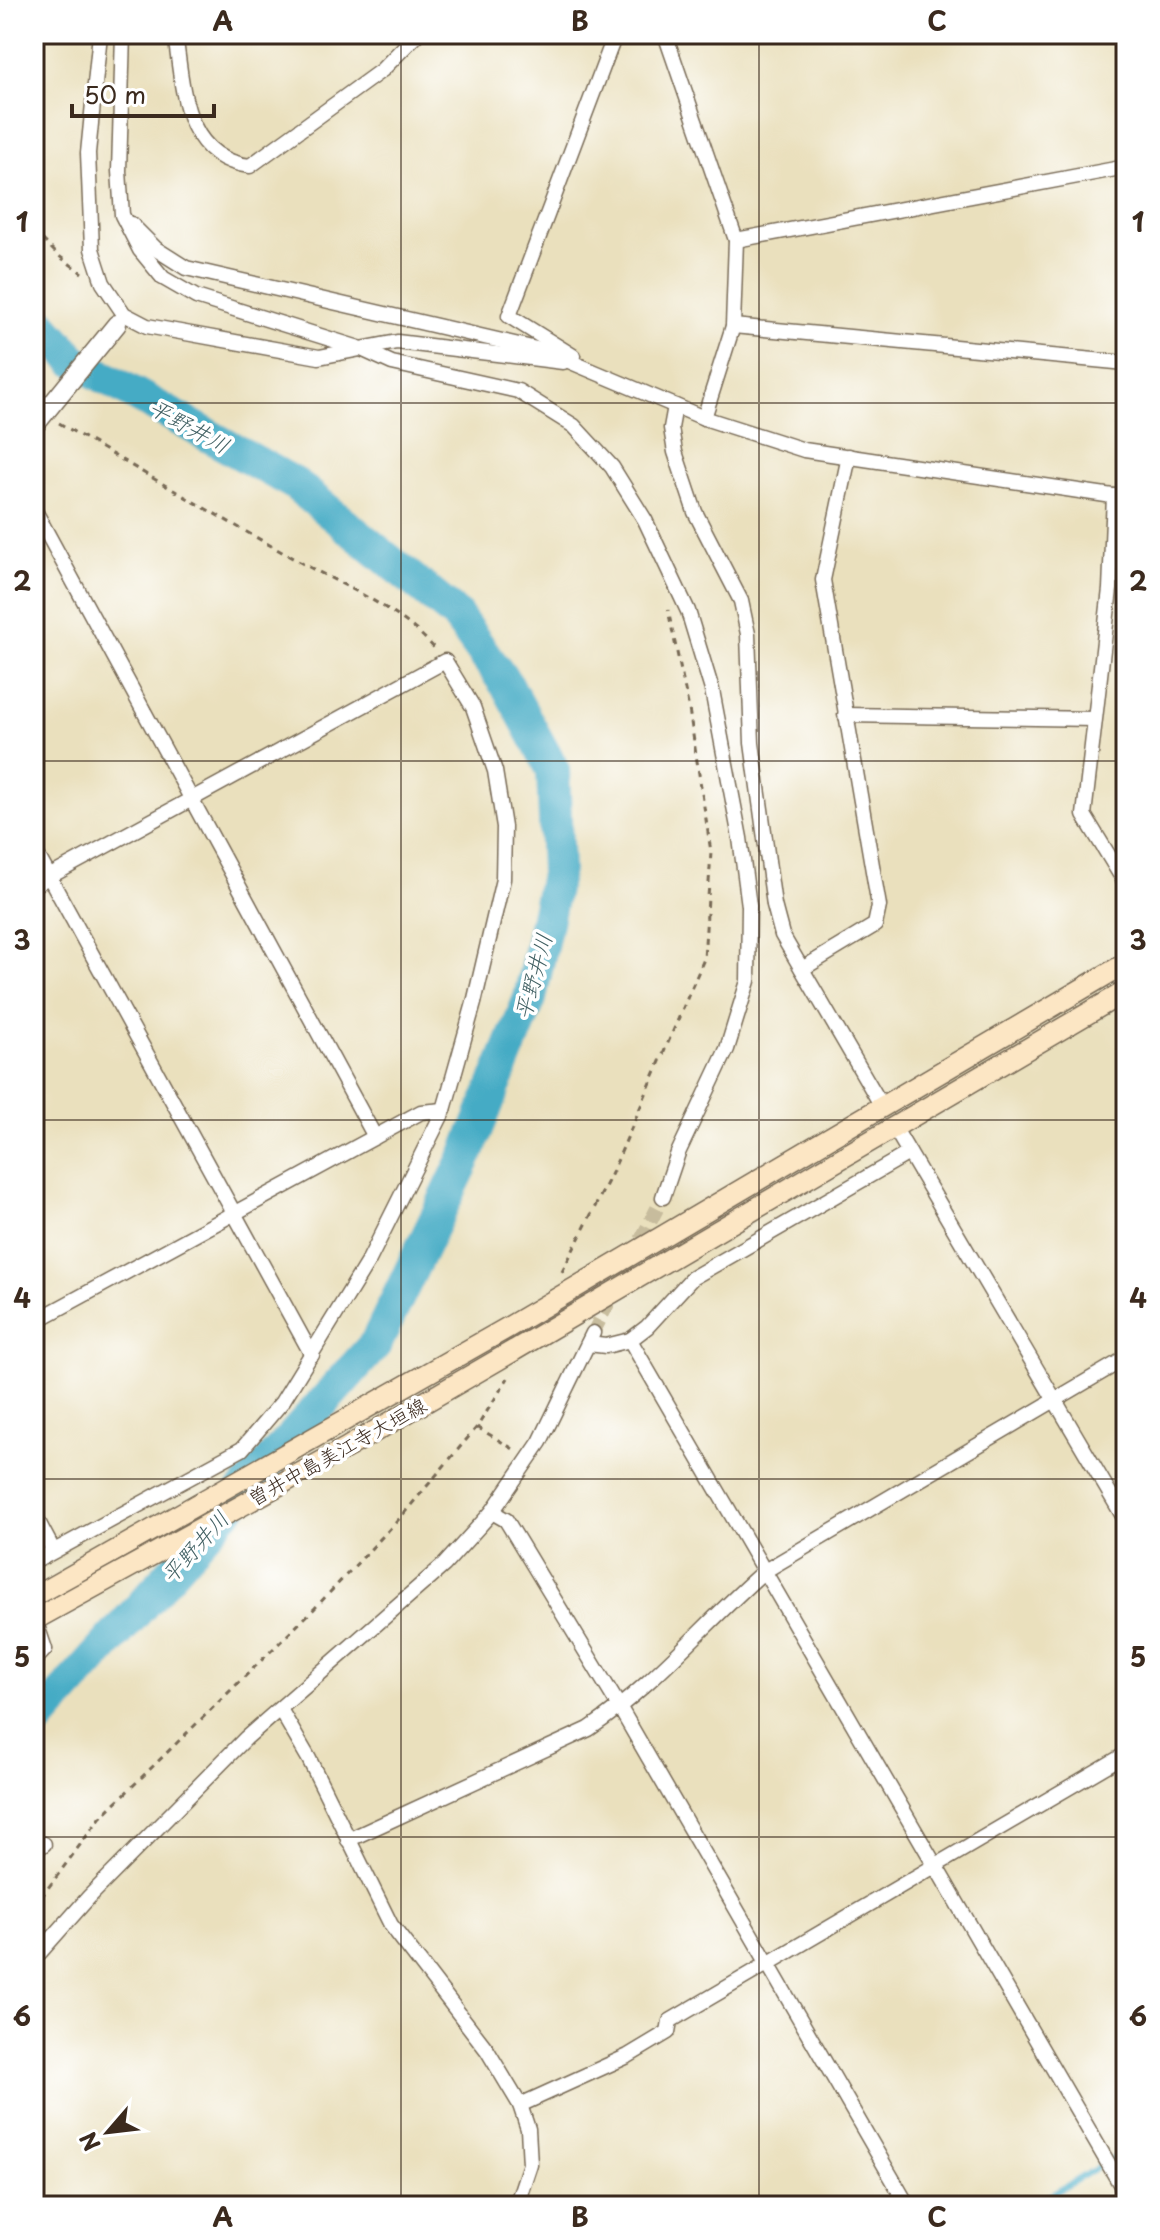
<svg xmlns="http://www.w3.org/2000/svg" width="1160" height="2240" font-family="'Playpen Sans','Klee One',sans-serif">
<style>
.lines{fill:none;stroke-linecap:round;stroke-linejoin:round}
.stream{stroke:#45abc5;stroke-width:6}
.river{stroke:#45abc5;stroke-width:34}
.minor-tunnel{stroke:#c7bc9d;stroke-width:14;stroke-dasharray:14 7;stroke-linecap:butt}
.minor-casing{stroke:#786a56;stroke-width:17}
.tertiary-casing{stroke:#786a56;stroke-width:21}
.secondary-casing{stroke:#786a56;stroke-width:23}
.path{stroke:#786a56;stroke-width:3;stroke-dasharray:6 6;stroke-linecap:butt}
.minor{stroke:#fff;stroke-width:14}
.tertiary{stroke:#fff;stroke-width:18}
.secondary{stroke:#fce6c4;stroke-width:20}
.secondary-bridge-casing{stroke:#786a56;stroke-width:23;stroke-linecap:butt}
.secondary-bridge{stroke:#fce6c4;stroke-width:20}
.grid{fill:none;stroke:#3b2a1e;stroke-width:2;stroke-opacity:0.55}
.labels{text-anchor:middle;dominant-baseline:central;stroke-width:7;stroke-linejoin:round;paint-order:stroke}
.street-label{font-size:20px;fill:#3b2a1e;stroke:#fff}
.water-label{font-size:22px;font-style:italic;fill:#3f5e61;stroke:#fff}
.neatline{fill:none;stroke:#3b2a1e;stroke-width:3}
.grid-label{font-size:26px;text-anchor:middle;font-weight:bold;fill:#3b2a1e}
</style>
<rect width="100%" height="100%" fill="#fff"/>
<filter id="ink" filterUnits="userSpaceOnUse"><feTurbulence type="fractalNoise" baseFrequency=".0125" numOctaves="2"/><feDisplacementMap in="SourceGraphic" scale="16" xChannelSelector="R" yChannelSelector="G"/><feConvolveMatrix kernelMatrix="1 2 1 2 8 2 1 2 1" color-interpolation-filters="sRGB"/></filter>
<filter id="wash" filterUnits="userSpaceOnUse"><feTurbulence type="fractalNoise" baseFrequency=".006" numOctaves="4" result="noise"/><feDisplacementMap in="SourceGraphic" scale="32" xChannelSelector="R" yChannelSelector="G"/><feGaussianBlur stdDeviation="1.8" result="paint"/><feColorMatrix in="noise" values="0 0 0 0 0 0 0 0 0 0 0 0 0 0 0 0 0 1.4 0 .05"/><feComposite in="paint" operator="in"/></filter>
<g filter="url(#wash)">
<rect width="100%" height="100%" fill="#eae0bd"/>
<g class="lines">
<polyline class="stream" points="1032,2206 1126,2151"/>
<polyline class="river" points="34,316 74,360 295,484 456,615 508,687 553,770 557,870 530,998 466,1156 376,1343 34,1726"/>
</g>
</g>
<g filter="url(#ink)">
<g class="lines">
<polyline class="minor-tunnel" points="593,1333 663,1197"/>
<g class="minor-casing">
<g id="minor">
<polyline points="100,34 88,153 92,249 103,283 124,314 147,326 319,357 397,342 563,362"/>
<polyline points="123,34 119,171 122,215 140,250 163,278 196,297 359,348 392,363 518,391 574,426 612,467 645,520 688,611 712,690 740,838 749,906 748,981 727,1049 678,1153 663,1197"/>
<path d="M175,34C183,88 183,158 250,166L382,70L417,34"/>
<polyline points="665,34 736,240 733,326 704,418"/>
<polyline points="131,224 156,249 186,268 545,351 704,418 804,450 1126,498"/>
<polyline points="736,240 1126,167"/>
<polyline points="733,326 1126,363"/>
<polyline points="573,356 509,316 612,43 613,34"/>
<polyline points="675,406 671,428 675,452 695,512 741,601 748,634 752,743 774,905 782,935 883,1108"/>
<polyline points="1114,496 1110,589 1084,815 1126,884"/>
<polyline points="34,509 375,1137"/>
<polyline points="845,715 1094,719"/>
<polyline points="34,849 312,1355"/>
<polyline points="34,885 445,661 473,707 495,771 504,827 503,879 474,1003 444,1110 369,1260 282,1402 242,1449 34,1562"/>
<polyline points="802,969 875,925 879,906 823,580 849,456"/>
<polyline points="894,1127 1126,1521"/>
<polyline points="34,1322 421,1112 444,1110"/>
<polyline points="630,1340 1126,2194"/>
<polyline points="588,1344 606,1346 630,1340 647,1327 692,1278 909,1153"/>
<polyline points="492,1512 506,1520 620,1708 908,2206"/>
<polyline points="34,1514 53,1550"/>
<polyline points="34,1617 45,1649 34,1661"/>
<polyline points="280,1709 309,1759 391,1925 487,2050 520,2105 528,2129 530,2164 519,2197 512,2206"/>
<path d="M348,1840L589,1729C653,1686 705,1623 763,1572L1126,1358"/>
<polyline points="34,1851 44,1844"/>
<polyline points="34,1959 89,1897 246,1738 444,1565 492,1512 540,1442 593,1333"/>
<polyline points="520,2105 628,2056 668,2032 670,2021 1126,1754"/>
</g>
</g>
<g class="tertiary-casing">
<polyline id="tertiary" points="34,426 117,324"/>
</g>
<g class="secondary-casing">
<g id="secondary">
<polyline points="513,1351 1126,991"/>
<polyline points="34,1597 507,1328 1126,963"/>
</g>
</g>
<g class="path">
<polyline points="34,231 59,256 82,273"/>
<path d="M59,423C138,470 218,516 298,561C345,587 400,608 435,649"/>
<polyline points="562,1272 612,1173 704,959 711,852 689,709 668,610"/>
<polyline points="477,1427 515,1450"/>
<polyline points="34,1907 100,1818 315,1608 400,1518 477,1427 508,1378"/>
</g>
<use href="#minor" class="minor"/>
<use href="#tertiary" class="tertiary"/>
<use href="#secondary" class="secondary"/>
<g class="secondary-bridge-casing">
<polyline id="secondary-bridge" points="34,1620 348,1447 513,1351"/>
</g>
<use href="#secondary-bridge" class="secondary-bridge"/>
</g>
</g>
<path class="grid" d="M401,34V2206M759,34V2206M34,403H1126M34,761H1126M34,1120H1126M34,1479H1126M34,1837H1126"/>
<g class="labels">
<g class="street-label">
<text transform="translate(337 1451) rotate(-29)">曽井中島美江寺大垣線</text>
</g>
<g class="water-label">
<text transform="translate(190 425) rotate(29)">平野井川</text>
<text transform="translate(532 976) rotate(-75)">平野井川</text>
<text transform="translate(194 1546) rotate(-48)">平野井川</text>
</g>
</g>
<rect width="1160" height="2240" fill="none" stroke="#fff" stroke-width="88"/>
<g transform="translate(108 2132) rotate(242)" stroke="#ffffff" stroke-width="6" paint-order="stroke">
<path d="M0-6L14 30L0 20L-14 30Z" fill="#3b2a1e"/>
<text y="-12" font-size="22" font-weight="bold" text-anchor="middle" fill="#3b2a1e">N</text>
</g>
<path d="M72 104v12h142v-12" fill="none" stroke="#3b2a1e" stroke-width="4"/>
<text x="84" y="104" font-size="24" fill="#3b2a1e" stroke="#ffffff" stroke-width="6" paint-order="stroke">50 m</text>
<rect x="44" y="44" width="1072" height="2152" class="neatline"/>
<g class="grid-label">
<text x="223" y="31">A</text>
<text x="580" y="31">B</text>
<text x="937" y="31">C</text>
<text x="22" y="232">1</text>
<text x="1138" y="232">1</text>
<text x="22" y="591">2</text>
<text x="1138" y="591">2</text>
<text x="22" y="950">3</text>
<text x="1138" y="950">3</text>
<text x="22" y="1308">4</text>
<text x="1138" y="1308">4</text>
<text x="22" y="1667">5</text>
<text x="1138" y="1667">5</text>
<text x="22" y="2026">6</text>
<text x="1138" y="2026">6</text>
<text x="223" y="2227">A</text>
<text x="580" y="2227">B</text>
<text x="937" y="2227">C</text>
</g>
</svg>
